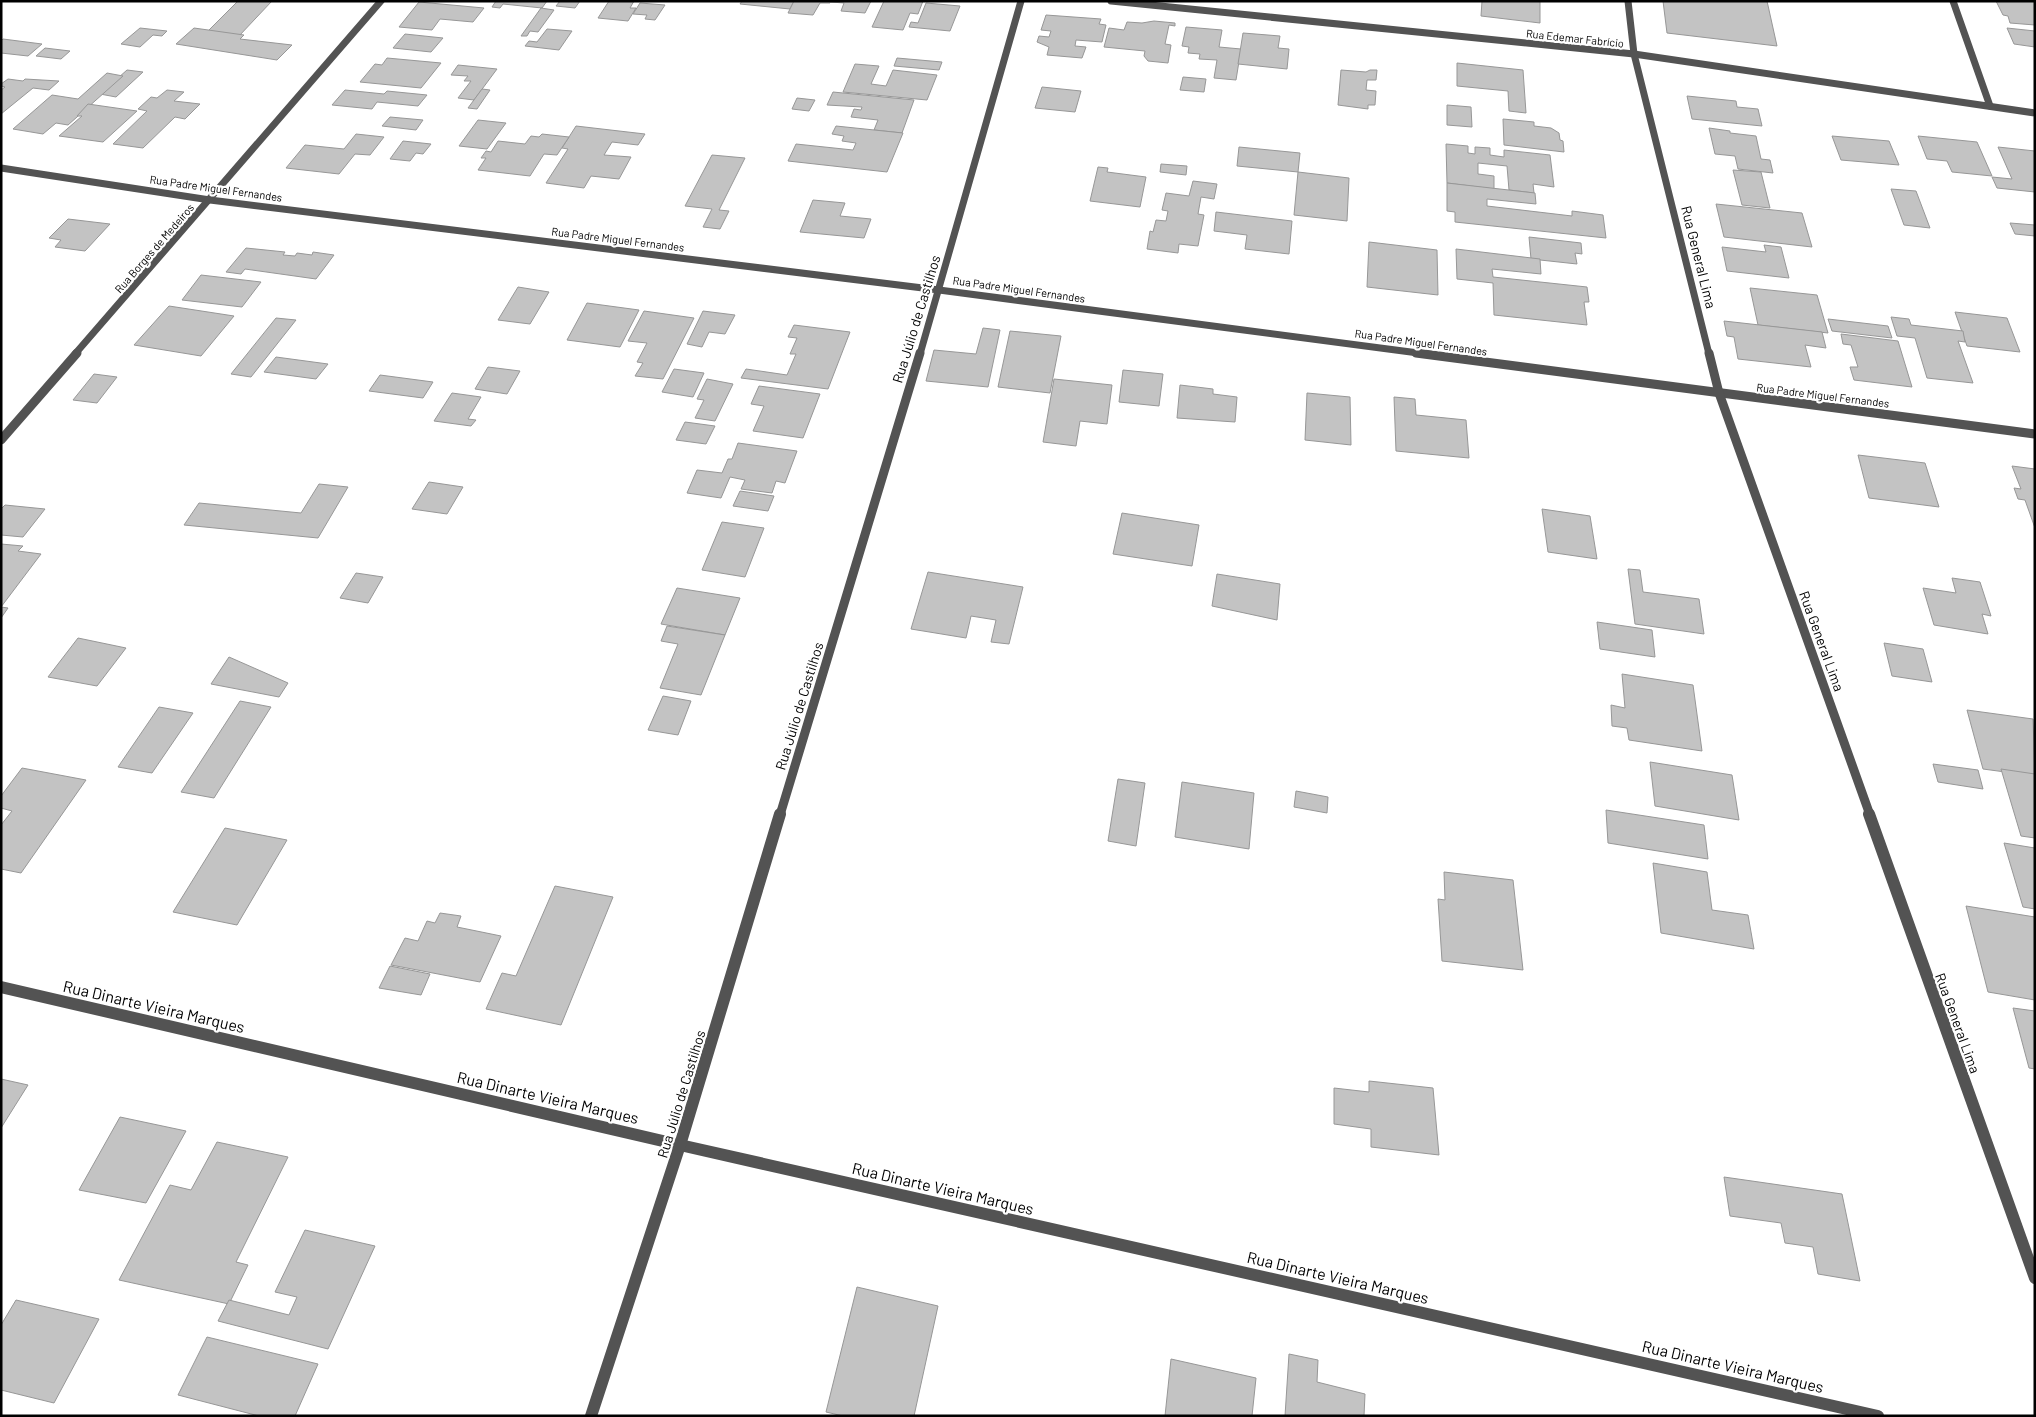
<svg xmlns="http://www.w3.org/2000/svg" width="2036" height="1417" font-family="Barlow,sans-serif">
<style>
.building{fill:#c3c3c3;stroke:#979797}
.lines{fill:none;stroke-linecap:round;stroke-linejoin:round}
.street-far2{stroke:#535353;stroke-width:7}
.street-far1{stroke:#535353;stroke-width:9}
.street{stroke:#535353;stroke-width:12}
.labels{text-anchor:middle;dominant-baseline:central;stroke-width:4.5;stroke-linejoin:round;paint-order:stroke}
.far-street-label{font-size:11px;fill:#000;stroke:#fff}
.street-label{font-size:14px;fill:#000;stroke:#fff}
.near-street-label{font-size:16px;fill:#000;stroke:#fff}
</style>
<rect width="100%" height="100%" fill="#fff"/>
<g class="building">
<polygon points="238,1 272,1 239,36 206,33"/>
<polygon points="496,1 547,1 542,8 503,4 500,8 492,7"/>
<polygon points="560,1 580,1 575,8 556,6"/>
<polygon points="609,1 634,1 630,8 636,8 628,21 598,18"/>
<polygon points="742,1 794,1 790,9 740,4"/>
<polygon points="794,1 831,1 830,3 820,3 813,15 788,13"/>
<polygon points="871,1 865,13 841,11 844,3 831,2"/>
<polygon points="884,1 923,1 918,14 910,13 903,30 872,27"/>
<polygon points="1482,1 1540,1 1540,23 1481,16"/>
<polygon points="1663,1 1767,1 1777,46 1667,33"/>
<polygon points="1996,1 2035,1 2035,25 2010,23 2008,16 2003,15"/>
<polygon points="419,2 484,8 473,22 440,19 432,30 399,27"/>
<polygon points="640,3 665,5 655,20 645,19 647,15 633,14"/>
<polygon points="926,3 960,6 950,31 909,27 911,22 918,23"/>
<polygon points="541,8 554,10 538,32 530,31 527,36 521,36"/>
<polygon points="1046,15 1101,19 1099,24 1106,25 1102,42 1076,40 1075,46 1086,47 1082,58 1047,55 1049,47 1037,42 1039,36 1049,37 1051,31 1041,30"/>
<polygon points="1154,21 1175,23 1175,26 1169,25 1165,44 1171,45 1168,63 1148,61 1144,56 1145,51 1104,47 1109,28 1124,30 1127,22 1142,23"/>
<polygon points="1186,27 1222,30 1219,47 1241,49 1236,80 1214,78 1217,60 1199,59 1200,54 1188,53 1189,47 1182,46"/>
<polygon points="140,28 167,31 162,36 153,35 140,47 121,44"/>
<polygon points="194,28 244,35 240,39 292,45 277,60 176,44"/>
<polygon points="2007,28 2035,31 2035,47 2014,44"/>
<polygon points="547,29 572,31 559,50 525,46 529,41 537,42"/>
<polygon points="1243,33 1280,36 1278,48 1289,49 1287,69 1238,64"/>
<polygon points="405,34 443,38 431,52 393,48"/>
<polygon points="3,39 42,44 28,56 1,53 1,41"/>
<polygon points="45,48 70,51 61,59 36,56"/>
<polygon points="387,58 441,63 421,88 360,82 375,64 382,65"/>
<polygon points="897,58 942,62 939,70 894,66"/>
<polygon points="1457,63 1523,70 1526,113 1509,111 1508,91 1457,86"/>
<polygon points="855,64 879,66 871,84 886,86 893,70 937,75 927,100 843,92"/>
<polygon points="458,65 497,69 474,100 458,98 471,81 464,81 468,76 451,75"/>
<polygon points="127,70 143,72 116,97 100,94"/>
<polygon points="1341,70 1366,72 1370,70 1377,70 1376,80 1367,80 1366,90 1376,91 1375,105 1368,105 1368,109 1338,105"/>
<polygon points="107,73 123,76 68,125 56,123 43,134 13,129 52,95 78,99"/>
<polygon points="1183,77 1206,79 1204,92 1180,90"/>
<polygon points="8,79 23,81 25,79 59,81 49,90 33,88 1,114 1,90 5,87 1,86 1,84"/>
<polygon points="1042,87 1081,91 1075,112 1035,108"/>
<polygon points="482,89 490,90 477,109 468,108"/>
<polygon points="167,90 184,92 174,101 200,104 185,119 175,117 143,148 113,144 147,111 138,109 151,97 157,98"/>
<polygon points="345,90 384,94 387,91 427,95 418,106 377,102 372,109 332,105"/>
<polygon points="833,92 914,100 902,133 874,130 878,120 851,117 854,109 861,110 862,107 827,105"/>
<polygon points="1687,96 1736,101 1737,107 1758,109 1762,126 1692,119"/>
<polygon points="797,98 815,100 809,111 792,109"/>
<polygon points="88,104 137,111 103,142 59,136 82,116 77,116"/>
<polygon points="1447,105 1471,107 1472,127 1447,125"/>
<polygon points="390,117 423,120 416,130 382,126"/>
<polygon points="1503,119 1534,122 1534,126 1551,128 1559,133 1560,140 1563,141 1564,152 1504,145"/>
<polygon points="478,120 506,123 487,149 459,146"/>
<polygon points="576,126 645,134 638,145 612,142 604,155 631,157 619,179 591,176 584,188 546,183 568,149 562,148"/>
<polygon points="836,126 903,133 887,172 788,161 796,144 853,150 856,143 842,141 844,136 832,134"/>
<polygon points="1709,128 1730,131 1730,133 1756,136 1761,159 1770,160 1773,173 1738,169 1735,156 1715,154"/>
<polygon points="356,134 384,137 370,155 355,154 339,174 286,168 305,145 344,149"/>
<polygon points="542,134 569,137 557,155 544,154 530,176 478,170 486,158 481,158 486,151 491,152 498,141 525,144 531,136 539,137"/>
<polygon points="1832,136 1889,141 1899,165 1841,160"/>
<polygon points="1918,136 1977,142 1992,176 1952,172 1947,161 1927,159"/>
<polygon points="403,141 431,144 423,154 416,153 410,161 390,159"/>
<polygon points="1446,144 1468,146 1468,153 1475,154 1475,147 1490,148 1490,155 1504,157 1504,150 1550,155 1554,187 1533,184 1534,193 1509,190 1507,166 1478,163 1478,174 1494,176 1494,189 1447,183"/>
<polygon points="1239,147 1300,153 1298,172 1237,166"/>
<polygon points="1998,147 2035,151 2035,192 1997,188 1992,177 2012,179"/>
<polygon points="712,155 745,158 719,210 729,211 720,229 703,227 712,209 685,206"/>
<polygon points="1161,164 1187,166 1186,175 1160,172"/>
<polygon points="1098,167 1108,168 1107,172 1146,177 1140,207 1090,201"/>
<polygon points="1733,170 1761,172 1770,208 1742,205"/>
<polygon points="1298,172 1349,178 1347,221 1294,215"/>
<polygon points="1193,181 1217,184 1214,199 1201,197 1198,214 1204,215 1198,246 1179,244 1178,253 1147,249 1150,231 1153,232 1156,220 1166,221 1168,211 1162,210 1166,193 1189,196"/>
<polygon points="1447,183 1535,193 1536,204 1487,199 1487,206 1572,216 1572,211 1603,215 1606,238 1455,222 1455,212 1447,211"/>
<polygon points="1891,189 1916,191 1930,228 1904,225"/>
<polygon points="813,200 845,203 840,216 871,219 864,238 800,232"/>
<polygon points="1716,204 1802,213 1812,247 1724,237"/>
<polygon points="1216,212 1292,221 1289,254 1245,249 1247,235 1214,231"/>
<polygon points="68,219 110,224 85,251 55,247 61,240 49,238"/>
<polygon points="2010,223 2035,225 2035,236 2015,234"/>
<polygon points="1529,237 1581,243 1582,254 1575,253 1577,264 1531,259"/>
<polygon points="1369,242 1437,250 1438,295 1367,287"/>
<polygon points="1764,245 1781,247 1789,278 1727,271 1722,247 1766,252"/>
<polygon points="246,248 285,252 283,255 295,256 297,253 312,255 313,252 334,255 316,279 245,269 241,274 226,272"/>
<polygon points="1456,249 1540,259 1541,274 1492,269 1493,277 1587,287 1589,302 1584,302 1587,325 1494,315 1493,283 1457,279"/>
<polygon points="201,275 261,282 242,307 182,300"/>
<polygon points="518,287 549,292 530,324 498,320"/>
<polygon points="1750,288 1817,295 1828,333 1758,325"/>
<polygon points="587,303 639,310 620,347 567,340"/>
<polygon points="169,306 234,316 201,356 134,345"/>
<polygon points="644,311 694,318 663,379 635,376 643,363 637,362 647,343 628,341"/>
<polygon points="703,311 735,315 725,334 709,332 702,347 687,344"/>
<polygon points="1955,312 2007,318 2020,352 1967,346"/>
<polygon points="1891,317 1909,319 1911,325 1963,331 1965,342 1958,341 1973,383 1927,378 1915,338 1897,336"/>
<polygon points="276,318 296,320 251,377 231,374"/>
<polygon points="1828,319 1888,326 1892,338 1832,331"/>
<polygon points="1724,321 1822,332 1826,348 1805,345 1811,367 1738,359 1734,337 1727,336"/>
<polygon points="794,325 850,332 828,389 741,378 746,369 787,375 796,354 790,354 797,338 788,337"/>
<polygon points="983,328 1000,330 988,387 926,381 934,350 976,354"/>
<polygon points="1010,331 1061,336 1050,393 998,387"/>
<polygon points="1841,334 1898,341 1912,387 1854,380 1850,367 1858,367 1851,345 1843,344"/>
<polygon points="276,357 328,364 316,379 264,372"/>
<polygon points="488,367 520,371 507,394 475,389"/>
<polygon points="674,369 704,373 693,397 662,392"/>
<polygon points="1123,370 1163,374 1159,406 1119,402"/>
<polygon points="94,374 117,377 97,403 73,400"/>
<polygon points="380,375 433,382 423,398 369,391"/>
<polygon points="707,379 733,384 715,421 695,418 704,400 697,399"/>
<polygon points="1054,379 1112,385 1107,424 1080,421 1076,446 1043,442"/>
<polygon points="1180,385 1213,389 1213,394 1237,397 1235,422 1177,418"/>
<polygon points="759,386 820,394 803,438 753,431 764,406 751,404"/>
<polygon points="452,393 481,397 468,419 476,420 471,426 434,421"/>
<polygon points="1307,393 1350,397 1351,445 1305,440"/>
<polygon points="1394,397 1415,399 1416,415 1466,420 1469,458 1396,451"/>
<polygon points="685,422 715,426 706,444 676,440"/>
<polygon points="738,443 797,451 785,483 776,481 772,493 741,489 745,480 730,477 721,498 687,493 697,470 722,473 728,459 732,459"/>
<polygon points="1858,455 1925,463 1939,507 1869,498"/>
<polygon points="2012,466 2035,469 2035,528 2025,500 2018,499 2014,488 2021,489"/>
<polygon points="429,482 463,487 447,514 412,509"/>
<polygon points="319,484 348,487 318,538 184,525 199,503 301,513"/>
<polygon points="740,491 774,496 768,511 733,506"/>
<polygon points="5,505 45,509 23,537 1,535 1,509"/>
<polygon points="1542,509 1590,516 1597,559 1548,552"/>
<polygon points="1122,513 1199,525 1192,566 1113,554"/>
<polygon points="722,522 764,528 745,577 702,570"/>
<polygon points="1,544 23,546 18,551 41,554 1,607 8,608 1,618"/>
<polygon points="1628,569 1640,570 1643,592 1699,599 1704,634 1635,624"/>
<polygon points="928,572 1023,587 1009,644 991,642 996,620 971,616 966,638 911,629"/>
<polygon points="356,573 383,577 368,603 340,598"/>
<polygon points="1217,574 1280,584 1277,620 1212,606"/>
<polygon points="1952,578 1980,582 1991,616 1982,614 1988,634 1934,625 1923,588 1956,593"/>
<polygon points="677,588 740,598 725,635 661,624"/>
<polygon points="1597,622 1652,630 1655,657 1600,649"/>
<polygon points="667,626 725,635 701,695 660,688 678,644 661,641"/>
<polygon points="78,638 126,648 97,686 48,677"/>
<polygon points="1884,643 1923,649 1932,682 1892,676"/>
<polygon points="229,657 288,683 279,697 211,684"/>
<polygon points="1622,674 1693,685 1702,751 1629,740 1627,728 1612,726 1611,705 1625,708"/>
<polygon points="663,696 691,701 678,735 648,730"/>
<polygon points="240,701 271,707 214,798 181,792"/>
<polygon points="159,707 193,713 152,773 118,767"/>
<polygon points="1967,710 2033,719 2035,776 1983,769"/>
<polygon points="1650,762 1732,775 1739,820 1655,806"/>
<polygon points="1933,764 1978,770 1983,789 1938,782"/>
<polygon points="22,768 86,780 21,873 1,869 1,825 12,811 1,808 1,796"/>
<polygon points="2001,769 2035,774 2035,838 2021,836"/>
<polygon points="1118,779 1145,783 1136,846 1108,841"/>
<polygon points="1182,782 1254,793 1249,849 1175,837"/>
<polygon points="1296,791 1328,797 1327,813 1294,807"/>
<polygon points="1606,810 1704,825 1708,859 1608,843"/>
<polygon points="225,828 287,840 237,925 173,912"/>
<polygon points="2004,843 2035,848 2035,909 2023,907"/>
<polygon points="1653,863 1707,872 1712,910 1748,915 1754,949 1661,933"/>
<polygon points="1444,872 1513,880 1523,970 1442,961 1438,899 1445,900"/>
<polygon points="555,886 613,897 561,1025 486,1009 502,973 516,976"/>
<polygon points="1966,906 2035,917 2035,1000 1988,992"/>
<polygon points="440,913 461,916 457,927 501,936 480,982 391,965 405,938 418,941 427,921 435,923"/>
<polygon points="390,966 430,974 421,995 379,988"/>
<polygon points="2013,1008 2035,1011 2035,1069 2029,1068"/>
<polygon points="1,1079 28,1085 1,1128"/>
<polygon points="1369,1081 1433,1088 1439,1155 1371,1147 1371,1129 1334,1124 1334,1088 1369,1092"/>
<polygon points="120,1117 186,1131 146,1203 79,1190"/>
<polygon points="217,1142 288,1157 236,1262 248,1265 229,1304 119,1280 170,1185 191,1190"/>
<polygon points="1724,1177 1842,1194 1860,1281 1818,1274 1813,1247 1785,1243 1781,1223 1730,1216"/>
<polygon points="305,1230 375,1246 328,1349 218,1321 229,1300 289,1315 297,1297 275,1292"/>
<polygon points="857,1287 938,1306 914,1416 843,1416 826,1412"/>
<polygon points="16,1300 99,1319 54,1403 1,1390 1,1325"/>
<polygon points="207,1337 318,1364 295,1416 259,1416 178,1395"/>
<polygon points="1289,1354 1318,1360 1317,1382 1365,1394 1364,1416 1285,1416"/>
<polygon points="1171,1359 1256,1378 1252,1416 1165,1416"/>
</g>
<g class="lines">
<g class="street-far2">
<polyline points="1111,1 1634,54 2035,113"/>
<polyline points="1628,1 1634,54 1709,354"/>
<polyline points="1953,1 1990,106"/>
<polyline points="1,168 210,200 939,290 1426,354"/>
<polyline points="75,354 381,1"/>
<polyline points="920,354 1021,1"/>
</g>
<g class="street-far1">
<polyline points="1416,353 2035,434"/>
<polyline points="1709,353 1719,393 1870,815"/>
<polyline points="1,440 77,353"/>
<polyline points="780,815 920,353"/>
</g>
<g class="street">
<polyline points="1869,814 2035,1278"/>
<polyline points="1,987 680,1145 1878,1416"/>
<polyline points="591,1416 680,1145 780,814"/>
</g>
</g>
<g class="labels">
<g class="far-street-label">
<text transform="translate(1575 38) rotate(6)">Rua Edemar Fabrício</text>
<text transform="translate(216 188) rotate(8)">Rua Padre Miguel Fernandes</text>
<text transform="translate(618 239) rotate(7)">Rua Padre Miguel Fernandes</text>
<text transform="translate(154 248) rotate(-49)">Rua Borges de Medeiros</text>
<text transform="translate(1019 289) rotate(8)">Rua Padre Miguel Fernandes</text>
<text transform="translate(1421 342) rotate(8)">Rua Padre Miguel Fernandes</text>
<text transform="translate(1823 395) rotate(7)">Rua Padre Miguel Fernandes</text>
</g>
<g class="street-label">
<text transform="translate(1699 257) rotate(76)">Rua General Lima</text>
<text transform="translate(916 319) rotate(-73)">Rua Júlio de Castilhos</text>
<text transform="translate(1822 641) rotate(70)">Rua General Lima</text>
<text transform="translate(799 706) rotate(-73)">Rua Júlio de Castilhos</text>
<text transform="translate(1958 1023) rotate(70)">Rua General Lima</text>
<text transform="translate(681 1094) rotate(-73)">Rua Júlio de Castilhos</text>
</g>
<g class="near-street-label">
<text transform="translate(154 1006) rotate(13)">Rua Dinarte Vieira Marques</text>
<text transform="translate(548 1097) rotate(13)">Rua Dinarte Vieira Marques</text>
<text transform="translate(943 1188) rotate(13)">Rua Dinarte Vieira Marques</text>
<text transform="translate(1338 1277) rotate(13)">Rua Dinarte Vieira Marques</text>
<text transform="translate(1733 1366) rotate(13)">Rua Dinarte Vieira Marques</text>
</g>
</g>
<rect width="2036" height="1417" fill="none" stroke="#000000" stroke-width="5"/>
</svg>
